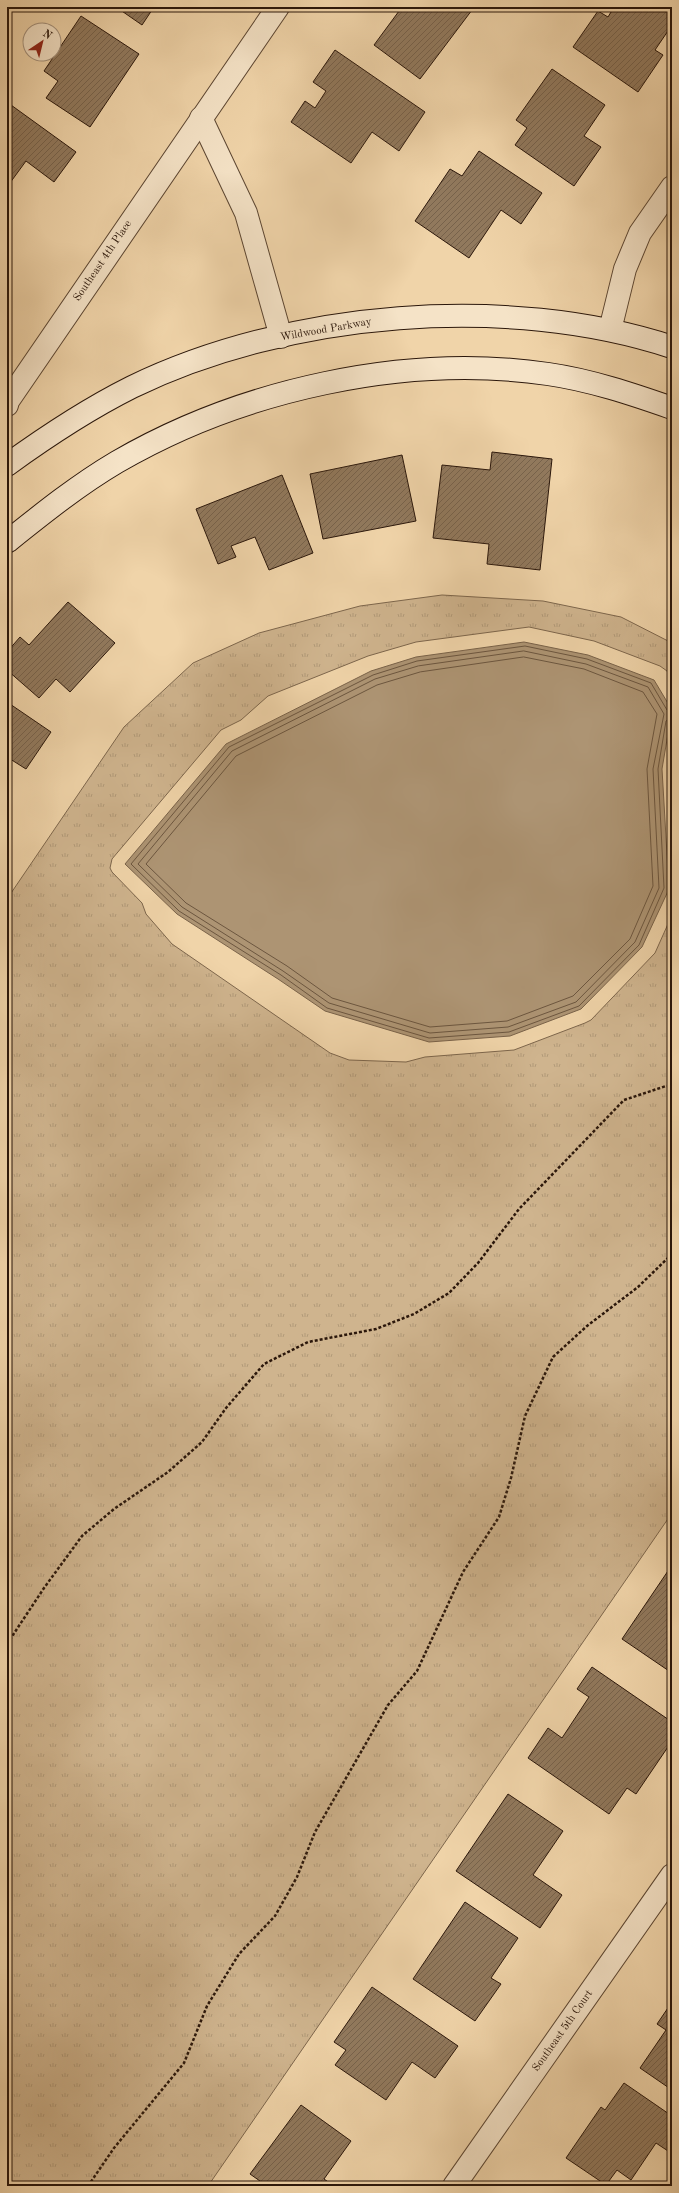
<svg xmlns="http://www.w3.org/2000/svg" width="679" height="2193" font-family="'Old Standard TT',serif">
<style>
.grass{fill:url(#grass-tufts);stroke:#7d664c}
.water{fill:#ad9473;stroke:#796249}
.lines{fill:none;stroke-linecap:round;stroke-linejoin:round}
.shore{stroke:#6c563f;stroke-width:1}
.building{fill:url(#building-hatch);stroke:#2b170b}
.street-casing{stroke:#5c4632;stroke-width:24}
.secondary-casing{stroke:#2b170b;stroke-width:24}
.path{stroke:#2b170b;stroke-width:2.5;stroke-dasharray:3 2;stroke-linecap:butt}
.street{stroke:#f5e3c7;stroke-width:22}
.secondary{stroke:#f5e3c7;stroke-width:22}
.labels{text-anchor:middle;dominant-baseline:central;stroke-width:3.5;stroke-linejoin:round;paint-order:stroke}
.street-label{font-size:11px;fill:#2b170b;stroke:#f5e3c7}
</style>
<defs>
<pattern id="grass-tufts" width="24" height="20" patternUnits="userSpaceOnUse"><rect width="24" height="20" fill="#cfb48e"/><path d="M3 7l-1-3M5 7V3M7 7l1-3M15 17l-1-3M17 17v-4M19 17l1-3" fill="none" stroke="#b29a79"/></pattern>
<pattern id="building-hatch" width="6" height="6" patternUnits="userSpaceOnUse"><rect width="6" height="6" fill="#91795d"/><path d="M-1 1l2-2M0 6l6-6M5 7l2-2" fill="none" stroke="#77624b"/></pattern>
</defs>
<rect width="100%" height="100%" fill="#f0d4a9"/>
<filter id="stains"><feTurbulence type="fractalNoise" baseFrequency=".005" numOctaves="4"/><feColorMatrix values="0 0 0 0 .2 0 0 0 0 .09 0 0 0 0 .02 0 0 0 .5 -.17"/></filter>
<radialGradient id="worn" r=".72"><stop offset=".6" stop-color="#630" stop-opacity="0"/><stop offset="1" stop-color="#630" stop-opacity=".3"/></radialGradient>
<polygon class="grass" points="442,595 543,601 621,617 672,643 672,680 667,671 660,666 594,641 529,627 416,642 368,656 268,696 241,720 221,730 112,859 110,868 112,872 142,903 146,914 172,944 330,1053 349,1060 406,1062 425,1057 514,1050 585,1023 591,1020 655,953 672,915 672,1513 208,2186 7,2186 7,899 124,727 193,663 259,633 360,606"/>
<polygon class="water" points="524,642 588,655 654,680 672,710 662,769 669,889 642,947 581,1009 510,1036 429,1042 325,1011 278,979 177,914 125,864 226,744 371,671 416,657"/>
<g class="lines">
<g class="shore">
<polygon points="524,651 586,664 648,687 664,714 653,769 659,888 635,942 576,1002 508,1027 430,1033 329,1003 283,971 182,907 138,864 232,751 375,679 418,666"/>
<polygon points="524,657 584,669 643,692 657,714 647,769 653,886 630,939 573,996 507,1021 430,1027 332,998 287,966 186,903 146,864 236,756 377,685 420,672"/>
<polyline points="672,712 667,710 651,683 587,659 525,646 417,661 373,675 229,747 131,864 179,911 281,975 327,1008 429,1038 509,1032 579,1006 639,945 664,888 658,769 666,721 672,717"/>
</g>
</g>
<g class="building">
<polygon points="116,7 154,7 142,25"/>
<polygon points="402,7 468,7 472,10 420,79 374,45"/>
<polygon points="614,7 667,7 672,10 672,25 655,50 663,55 638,92 573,47 598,11 608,17"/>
<polygon points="81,16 139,54 90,127 46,98 58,81 44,71"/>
<polygon points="335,50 425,112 399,151 372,132 351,163 291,122 305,101 315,108 326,91 313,82"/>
<polygon points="552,69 605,105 584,136 601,147 574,186 515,145 527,128 516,120"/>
<polygon points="11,105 76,152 54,182 26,161 7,187 7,110"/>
<polygon points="479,151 542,193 521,224 501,210 469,258 415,221 450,169 462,176"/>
<polygon points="492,452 552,459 540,570 487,564 489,544 433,538 442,465 490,470"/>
<polygon points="402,455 416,521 323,539 310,474"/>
<polygon points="282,475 313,553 269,570 255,537 231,546 236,557 218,564 196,509"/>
<polygon points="68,602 115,643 70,692 56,679 39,698 7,670 7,652 20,637 29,645"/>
<polygon points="7,702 51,732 26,769 7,757"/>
<polygon points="672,1565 672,1673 622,1639"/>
<polygon points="592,1667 672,1722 672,1741 636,1794 627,1788 609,1814 528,1758 548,1728 562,1738 589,1697 577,1689"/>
<polygon points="508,1794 563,1831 533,1875 562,1895 540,1928 456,1871"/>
<polygon points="465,1902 518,1938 491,1978 501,1984 475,2021 413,1979"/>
<polygon points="372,1987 458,2046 435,2078 412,2062 386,2100 335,2065 346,2050 334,2042"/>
<polygon points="672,2002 672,2090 640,2068 666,2030 657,2024"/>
<polygon points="624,2083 672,2116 672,2151 671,2153 656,2143 631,2180 617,2170 606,2185 566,2158 601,2107 605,2110"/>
<polygon points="301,2105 351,2141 324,2179 334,2186 267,2186 250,2174"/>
</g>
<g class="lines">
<g class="street-casing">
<g id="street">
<polyline points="201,118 246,213 281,337"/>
<polyline points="610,330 625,269 640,233 672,187"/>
<polyline points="7,405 8,401 278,7"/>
<polyline points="454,2186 672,1875"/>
</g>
</g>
<g class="secondary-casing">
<g id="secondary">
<path d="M7,465C47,436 88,409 132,387C288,311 508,293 672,347"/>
<path d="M7,542C42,514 78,485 117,462C241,390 405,353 548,374C590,380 632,394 672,408"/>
</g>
</g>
<g class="path">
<polyline points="7,1644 44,1588 82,1536 114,1509 168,1472 202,1442 226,1408 264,1364 308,1342 376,1329 414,1314 449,1293 478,1263 519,1209 624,1100 666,1086 672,1086"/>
<polyline points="88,2186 114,2148 184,2063 207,2006 239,1954 275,1916 297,1877 315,1832 388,1705 417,1671 463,1572 499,1517 511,1478 525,1416 553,1357 587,1326 638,1287 672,1254"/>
</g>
<use href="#street" class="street"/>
<use href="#secondary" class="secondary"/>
</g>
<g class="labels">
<g class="street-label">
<text transform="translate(103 261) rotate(-56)">Southeast 4th Place</text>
<text transform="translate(326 330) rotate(-10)">Wildwood Parkway</text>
<text transform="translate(563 2031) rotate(-55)">Southeast 5th Court</text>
</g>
</g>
<rect width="679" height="2193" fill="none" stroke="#f0d4a9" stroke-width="24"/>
<rect x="8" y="8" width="663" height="2177" fill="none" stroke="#2b170b" stroke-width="2"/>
<rect x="12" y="12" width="655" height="2169" fill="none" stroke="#2b170b"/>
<g transform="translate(42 42) rotate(35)"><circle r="19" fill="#f5e3c7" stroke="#a4917c"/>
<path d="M0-3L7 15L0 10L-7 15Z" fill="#8f2418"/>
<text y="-6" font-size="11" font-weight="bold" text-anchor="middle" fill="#2b170b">N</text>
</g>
<rect width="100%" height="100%" filter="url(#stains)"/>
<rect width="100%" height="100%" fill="url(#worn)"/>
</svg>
